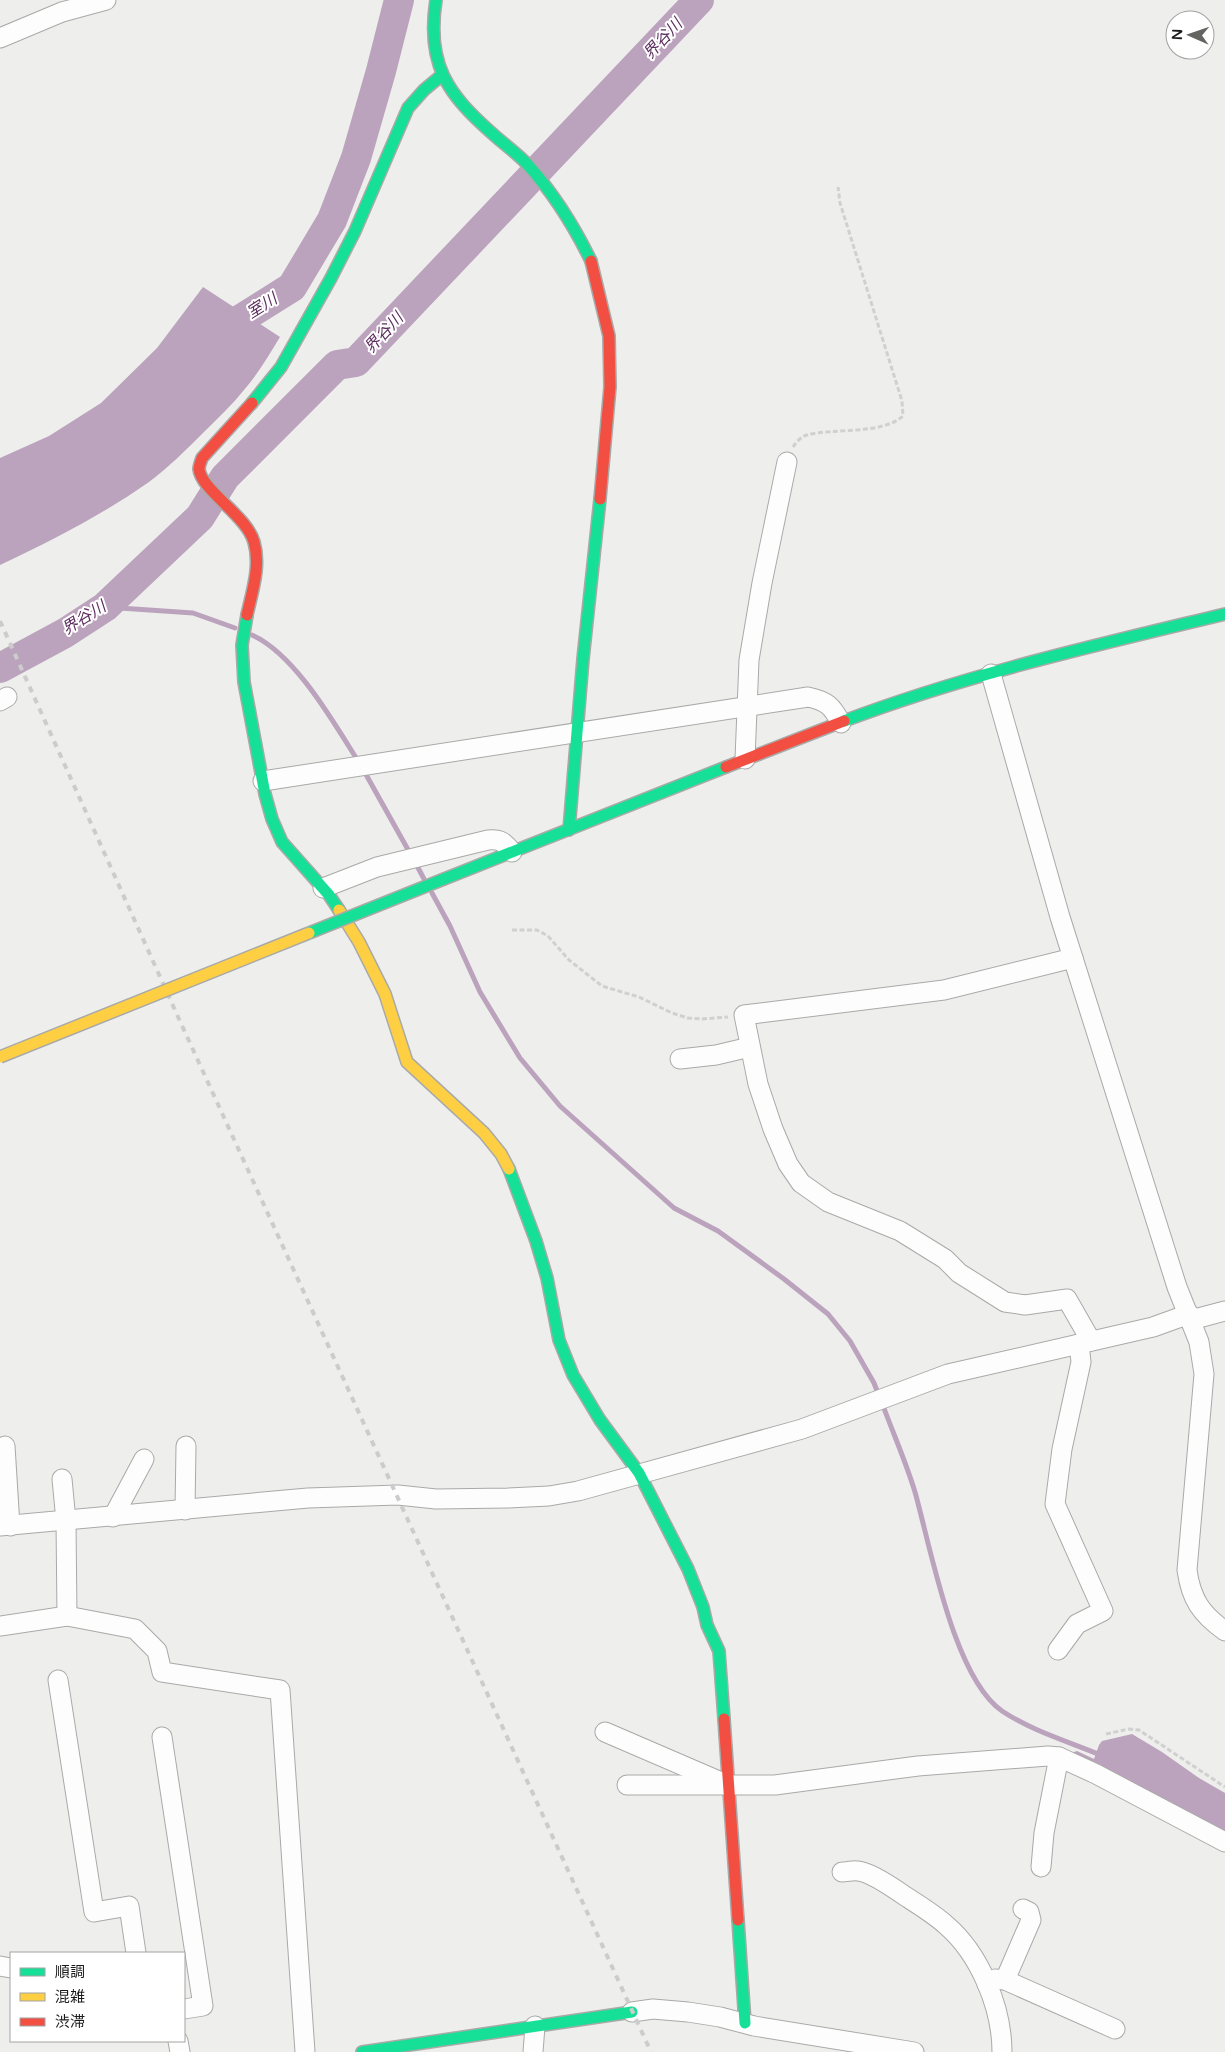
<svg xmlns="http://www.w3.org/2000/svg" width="1225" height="2052" font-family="'Varela Round','Noto Sans JP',sans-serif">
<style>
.water{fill:#bca3bd}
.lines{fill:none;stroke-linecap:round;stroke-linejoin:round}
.stream{stroke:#bca3bd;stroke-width:5}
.river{stroke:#bca3bd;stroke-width:30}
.street-casing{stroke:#a9aaa8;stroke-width:21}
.fast-casing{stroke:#a9aaa8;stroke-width:14}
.slow-casing{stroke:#a9aaa8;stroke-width:14}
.jam-casing{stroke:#a9aaa8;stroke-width:14}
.path{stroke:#d0d0d0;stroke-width:3;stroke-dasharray:5 2.5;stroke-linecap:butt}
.street{stroke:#fcfdfc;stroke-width:19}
.fast{stroke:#16e098;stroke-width:11}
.slow{stroke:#ffcf43;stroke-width:11}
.jam{stroke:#f24e42;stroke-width:11}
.rail{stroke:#cbcccb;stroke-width:4;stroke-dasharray:6 6;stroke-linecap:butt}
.fast-bridge-casing{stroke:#a9aaa8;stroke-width:14;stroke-linecap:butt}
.slow-bridge-casing{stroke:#a9aaa8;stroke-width:14;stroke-linecap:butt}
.fast-bridge{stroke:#16e098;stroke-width:11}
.slow-bridge{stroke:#ffcf43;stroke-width:11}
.labels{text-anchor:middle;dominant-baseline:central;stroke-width:4;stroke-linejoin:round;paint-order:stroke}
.water-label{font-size:16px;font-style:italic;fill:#5b2c5e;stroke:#fff}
</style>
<rect width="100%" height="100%" fill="#eeefed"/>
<g class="water">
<path d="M203,287L280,337C269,355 258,374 244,390C232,405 218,418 205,431C187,449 169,467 149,482C102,515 51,541 0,565V458L49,436L101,403L157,348Z"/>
<polygon points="1132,1734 1162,1752 1199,1778 1225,1793 1225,1835 1071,1753 1077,1751 1094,1759 1099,1745 1102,1741"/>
</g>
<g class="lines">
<g class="stream">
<polyline points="105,607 193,613 235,628"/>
<path d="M252,635C295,654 334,723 358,761"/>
<polyline points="364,771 411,855"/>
<polyline points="415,862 424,879"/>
<polyline points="432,893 450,926 480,992 520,1058 560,1106 674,1208 718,1231 784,1279 828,1314 850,1341 874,1383 879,1396"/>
<path d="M882,1403C893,1433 906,1462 915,1492C931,1549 954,1678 1002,1711C1032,1731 1070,1742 1103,1756"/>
</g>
<g class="river">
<polyline points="214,339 222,331 292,287 332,220 356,158 381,71 399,0"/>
<polyline points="0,668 65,633 105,607 200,517 225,477 337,365 356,362 699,0"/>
</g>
<g class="street-casing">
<g id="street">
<polyline points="0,38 62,12 106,0"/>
<path d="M991,674L1060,917L1177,1287L1199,1342L1204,1374L1187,1570C1191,1599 1201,1614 1225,1631"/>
<polyline points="0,701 7,697"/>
<polyline points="745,759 749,660 762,583 787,462"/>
<path d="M263,781L808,697C827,701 832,706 841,723"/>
<path d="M323,888L377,867L488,840C501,839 504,842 512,852"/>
<polyline points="1073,958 944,990 744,1015 758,1084 773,1129 788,1164 801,1183 828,1202 900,1231 945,1259 959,1273 1005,1302 1025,1305 1067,1299 1091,1341"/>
<polyline points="680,1059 716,1055 750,1047"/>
<polyline points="1191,1320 1225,1311"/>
<polyline points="5,1446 10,1526"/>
<polyline points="62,1479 66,1521 67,1616"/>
<polyline points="185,1510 186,1446"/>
<polyline points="113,1517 144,1459"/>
<polyline points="0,1526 308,1498 398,1495 436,1499 508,1498 549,1496 578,1491 802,1429 948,1374 1153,1327 1189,1314"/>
<polyline points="0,1626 67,1616 135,1629 157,1651 162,1672 280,1690 305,2052"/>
<polyline points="1058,1650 1077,1624 1103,1611 1055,1504 1062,1449 1081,1362 1079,1344"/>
<polyline points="58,1680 94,1912 129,1906 136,1953"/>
<polyline points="605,1732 721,1782"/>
<polyline points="162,1737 203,2006 184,2009"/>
<polyline points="627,1785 775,1785 918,1766 1048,1756 1059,1757 1096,1774 1225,1842"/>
<polyline points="1041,1867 1044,1833 1059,1757"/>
<path d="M842,1872C847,1872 853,1870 858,1871C870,1872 895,1889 905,1896C919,1905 934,1914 946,1925C980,1954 1002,2008 1002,2052"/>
<polyline points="0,1966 11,1968"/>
<polyline points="1005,1980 1031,1920 1029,1912 1023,1909"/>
<polyline points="987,1984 995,1979 1005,1980 1115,2029"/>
<polyline points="632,2012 653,2009 688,2012 720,2017 754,2026 914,2052"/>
<polyline points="178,2041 180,2052"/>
<polyline points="533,2052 535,2026"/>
</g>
</g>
<g class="fast-casing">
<g id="fast">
<path d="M436,0C426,64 447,94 494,135C505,145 518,154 528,165C554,194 574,226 591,261"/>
<polyline points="252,403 281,367 331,278 355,231 408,108 424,90 442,75"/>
<polyline points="247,615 242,645 244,682 265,794 272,819 282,842 329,895 339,910"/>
<path d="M844,721C968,674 1097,645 1225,614"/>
<polyline points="569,830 583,659 600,499"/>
<polyline points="444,879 726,767"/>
<polyline points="509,1169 536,1241 547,1278 559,1340 573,1375 600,1420 639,1473 688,1569 703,1607 707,1625 719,1651 724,1719"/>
<polyline points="738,1920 745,2023"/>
<polyline points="362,2052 632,2012"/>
</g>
</g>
<g class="slow-casing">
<polyline id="slow" points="339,910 359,942 385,994 407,1062 484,1133 501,1154 509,1169"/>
</g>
<g class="jam-casing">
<g id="jam">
<polyline points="591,261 609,336 610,387 600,499"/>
<path d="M247,615C252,592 261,566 254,542C247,516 201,490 199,469C199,466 201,461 202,458L252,403"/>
<polyline points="726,767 844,721"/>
<polyline points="724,1719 738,1920"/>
</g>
</g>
<g class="path">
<path d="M793,447C796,442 802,436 807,435C833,428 882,435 903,416L902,401L840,203L838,187"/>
<polyline points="512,930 537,930 548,936 569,960 602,986 639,997 672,1013 688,1018 702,1019 728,1017"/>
<polyline points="1106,1734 1129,1729 1139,1730 1225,1787"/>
</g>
<use href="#street" class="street"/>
<use href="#fast" class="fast"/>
<use href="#slow" class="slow"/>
<use href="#jam" class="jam"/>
<polyline class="rail" points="0,621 179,1019 651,2052"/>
<g class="fast-bridge-casing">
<polyline id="fast-bridge" points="309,933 444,879"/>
</g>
<g class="slow-bridge-casing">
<polyline id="slow-bridge" points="0,1057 309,933"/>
</g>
<use href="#fast-bridge" class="fast-bridge"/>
<use href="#slow-bridge" class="slow-bridge"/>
</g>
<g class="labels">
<g class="water-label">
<text transform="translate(663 39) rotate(-47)">界谷川</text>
<text transform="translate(262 306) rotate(-32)">室川</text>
<text transform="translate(384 333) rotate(-47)">界谷川</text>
<text transform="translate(84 618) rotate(-32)">界谷川</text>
</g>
</g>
<rect x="10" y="1952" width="175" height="90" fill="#ffffff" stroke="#a3a3a3"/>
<rect x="20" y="1968" width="25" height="8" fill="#16e098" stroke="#a3a3a3"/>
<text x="55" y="1977" font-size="15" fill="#191a19">順調</text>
<rect x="20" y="1993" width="25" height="8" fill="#ffcf43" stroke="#a3a3a3"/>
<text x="55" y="2002" font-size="15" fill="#191a19">混雑</text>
<rect x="20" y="2018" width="25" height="8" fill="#f24e42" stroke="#a3a3a3"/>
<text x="55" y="2027" font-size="15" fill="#191a19">渋滞</text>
<g transform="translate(1190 35) rotate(272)"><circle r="24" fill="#ffffff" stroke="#a3a3a3"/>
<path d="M0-4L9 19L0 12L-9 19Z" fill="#646563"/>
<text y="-8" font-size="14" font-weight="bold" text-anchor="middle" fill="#191a19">N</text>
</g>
</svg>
